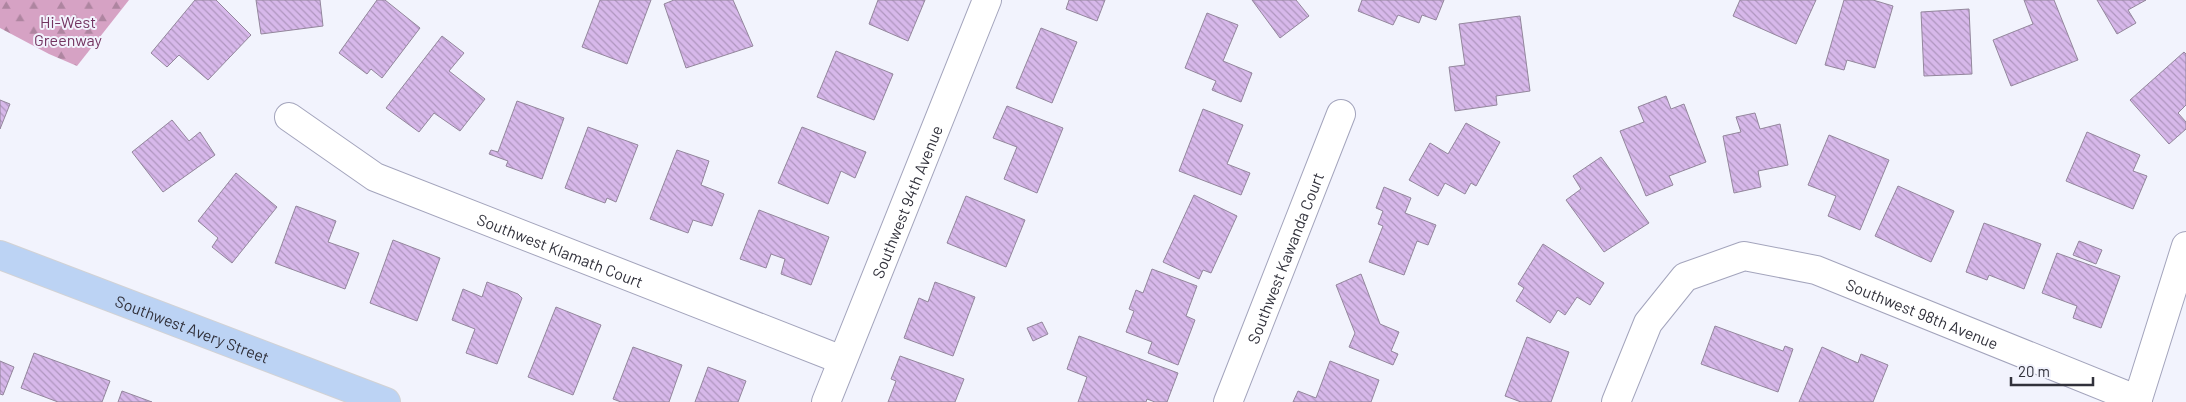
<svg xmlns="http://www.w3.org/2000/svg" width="2186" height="402" font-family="Barlow,sans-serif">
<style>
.forest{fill:url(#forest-firs)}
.building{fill:url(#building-back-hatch);stroke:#93869c}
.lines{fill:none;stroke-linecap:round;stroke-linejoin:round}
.minor-casing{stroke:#a3a4bc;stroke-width:30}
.major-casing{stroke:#d2d2d4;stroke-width:30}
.minor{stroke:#fff;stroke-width:28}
.major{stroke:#bcd3f4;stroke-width:28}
.labels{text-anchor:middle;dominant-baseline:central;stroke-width:4;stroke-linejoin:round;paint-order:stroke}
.park-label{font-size:16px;fill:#733460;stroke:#f2f3fd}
.street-label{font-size:16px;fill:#31313b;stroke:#f2f3fd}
</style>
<defs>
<pattern id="forest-firs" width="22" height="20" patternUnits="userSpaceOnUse" patternTransform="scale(1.25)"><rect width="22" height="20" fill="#d6a2c4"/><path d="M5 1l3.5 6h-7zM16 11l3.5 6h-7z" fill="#ae85a0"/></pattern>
<pattern id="building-back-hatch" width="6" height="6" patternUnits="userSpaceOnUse" patternTransform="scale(1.25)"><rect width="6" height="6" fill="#d7b8ea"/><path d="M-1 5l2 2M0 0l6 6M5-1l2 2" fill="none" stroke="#af96bf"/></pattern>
</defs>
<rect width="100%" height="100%" fill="#f2f3fd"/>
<polygon class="forest" points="0,0 129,0 77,66 49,54 0,28"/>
<g class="building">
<polygon points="195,0 216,0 251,35 208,80 179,55 167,67 151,53"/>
<polygon points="256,0 320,0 323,26 261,34"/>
<polygon points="377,0 385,0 420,28 382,78 371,69 367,74 339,53"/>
<polygon points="600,0 651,0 627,64 582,47"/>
<polygon points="674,0 733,0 753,46 686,68 664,4"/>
<polygon points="878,0 925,0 908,41 869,24"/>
<polygon points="1069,0 1105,0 1097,21 1066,9"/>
<polygon points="1252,0 1296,0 1309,16 1280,38"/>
<polygon points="1362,0 1444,0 1436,20 1422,15 1419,23 1398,15 1393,25 1358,11"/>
<polygon points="1740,0 1816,0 1796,44 1733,16"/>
<polygon points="1844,0 1873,0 1893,6 1875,68 1847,60 1844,70 1825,65"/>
<polygon points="2024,0 2054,0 2078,60 2011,86 1993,40 2033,24"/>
<polygon points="2097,0 2146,0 2128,10 2136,23 2117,34"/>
<polygon points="1969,9 1972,74 1924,76 1921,12"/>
<polygon points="1207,13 1238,25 1223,61 1252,73 1241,102 1212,90 1216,81 1185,68"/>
<polygon points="1520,16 1530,91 1496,96 1497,105 1455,111 1449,67 1465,65 1459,24"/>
<polygon points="1041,28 1077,42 1052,103 1016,88"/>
<polygon points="442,36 464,53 449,71 485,99 460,131 434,113 419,132 386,108"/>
<polygon points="836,51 893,74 874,120 817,97"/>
<polygon points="2184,52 2186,54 2186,105 2178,113 2186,122 2186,129 2169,144 2130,100"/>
<polygon points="1666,96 1671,109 1684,104 1706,162 1669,176 1673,185 1646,196 1620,131 1644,122 1638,107"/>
<polygon points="0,100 10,104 0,129"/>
<polygon points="517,101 564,118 542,179 506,166 508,161 489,154 491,150 498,152"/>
<polygon points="1007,106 1063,128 1037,193 1004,179 1017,147 993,138"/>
<polygon points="1203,109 1243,125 1227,164 1250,173 1241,195 1179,171"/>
<polygon points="1755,113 1760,129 1780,124 1788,165 1758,171 1761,187 1734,193 1723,136 1741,132 1736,117"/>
<polygon points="172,120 189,141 200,132 215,155 163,192 132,152"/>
<polygon points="1466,123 1500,142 1476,186 1471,183 1465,194 1445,183 1438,196 1409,180 1430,143 1448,154"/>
<polygon points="588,127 638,145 616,202 607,198 605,203 565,188"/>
<polygon points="802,127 866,152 855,178 841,171 828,204 778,183"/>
<polygon points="2087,132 2140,155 2133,171 2147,176 2133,209 2066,181"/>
<polygon points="1829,135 1889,160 1860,230 1828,216 1836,196 1808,185"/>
<polygon points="677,150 709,161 701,185 724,194 712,226 693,220 688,233 650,219"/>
<polygon points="1601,157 1649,223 1604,252 1566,200 1581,189 1573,176"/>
<polygon points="236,173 277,207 232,263 212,247 218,238 198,221"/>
<polygon points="1898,186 1954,211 1931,262 1875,236"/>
<polygon points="1384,187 1411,198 1405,213 1436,225 1428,245 1417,241 1404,275 1369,262 1383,226 1378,224 1383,211 1376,208"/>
<polygon points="1194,195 1237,216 1211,273 1203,270 1199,279 1163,262"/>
<polygon points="966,196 1025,220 1006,267 947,243"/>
<polygon points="296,206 336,221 328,242 359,253 345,289 275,263"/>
<polygon points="759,210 829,237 811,285 781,274 785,259 771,254 766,268 740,259"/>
<polygon points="1984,223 2041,244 2024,289 1989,275 1987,280 1966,272"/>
<polygon points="393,240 440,258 417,321 370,303"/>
<polygon points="2079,241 2102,250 2096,264 2073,255"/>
<polygon points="1543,244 1604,283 1590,305 1577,297 1565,315 1558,310 1550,323 1516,301 1524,288 1518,284"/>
<polygon points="2057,253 2120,276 2101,328 2073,318 2077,306 2042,293"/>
<polygon points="1152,269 1197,286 1186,316 1195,320 1178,365 1148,353 1152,342 1126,332 1134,311 1129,309 1136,290 1143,293"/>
<polygon points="1361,274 1380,324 1399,332 1391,351 1398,354 1393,365 1349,347 1355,333 1336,285"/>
<polygon points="487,282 518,294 522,298 497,364 466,353 475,329 452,320 463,289 482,297"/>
<polygon points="935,282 975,297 953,356 904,338 919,298 928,302"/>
<polygon points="556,307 601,325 573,395 528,377"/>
<polygon points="1042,322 1048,334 1033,341 1027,328"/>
<polygon points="1715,326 1783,351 1785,346 1793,349 1778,392 1701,364"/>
<polygon points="1079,336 1178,373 1167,402 1155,402 1147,399 1146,402 1078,402 1087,377 1067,369"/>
<polygon points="1527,337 1569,352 1551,402 1521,402 1505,396"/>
<polygon points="633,347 682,365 669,402 621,402 613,399"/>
<polygon points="1822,347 1858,363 1861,354 1888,365 1873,402 1799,402"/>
<polygon points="34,353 110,381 102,402 58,402 21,388"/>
<polygon points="900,356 964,379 955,402 888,402 896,381 891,379"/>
<polygon points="0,361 14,367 3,395 0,394"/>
<polygon points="1330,361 1379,380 1371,402 1293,402 1298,391 1316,398"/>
<polygon points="708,367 746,381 738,402 695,402"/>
<polygon points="122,391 152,402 118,402"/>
</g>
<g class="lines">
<g class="minor-casing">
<g id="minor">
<path id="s1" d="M289,117L375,177L842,360"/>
<path id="s2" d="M826,402L987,0"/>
<path id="s3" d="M1228,402L1341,114"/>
<path id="s4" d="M1616,402L1648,323L1685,277L1744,256L1816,270L2138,400"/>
<polyline points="2137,402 2186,246"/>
</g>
</g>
<g class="major-casing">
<g id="major">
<path id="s5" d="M0,255L386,402"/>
</g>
</g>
<use href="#minor" class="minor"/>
<use href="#major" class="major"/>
</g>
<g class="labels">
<g class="park-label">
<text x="68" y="21">Hi-West<tspan x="68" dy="18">Greenway</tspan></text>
</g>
<g class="street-label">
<text stroke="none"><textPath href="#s2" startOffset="216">Southwest 94th Avenue</textPath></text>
<text stroke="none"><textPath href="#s1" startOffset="304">Southwest Klamath Court</textPath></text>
<text stroke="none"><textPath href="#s3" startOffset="155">Southwest Kawanda Court</textPath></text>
<text stroke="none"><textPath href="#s4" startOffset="395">Southwest 98th Avenue</textPath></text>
<text stroke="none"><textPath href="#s5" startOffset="206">Southwest Avery Street</textPath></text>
</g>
</g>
<path d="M2011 377v8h82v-8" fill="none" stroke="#31313b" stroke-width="2.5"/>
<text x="2018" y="377" font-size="15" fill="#31313b" stroke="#f2f3fd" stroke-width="4" paint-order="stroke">20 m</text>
</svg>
